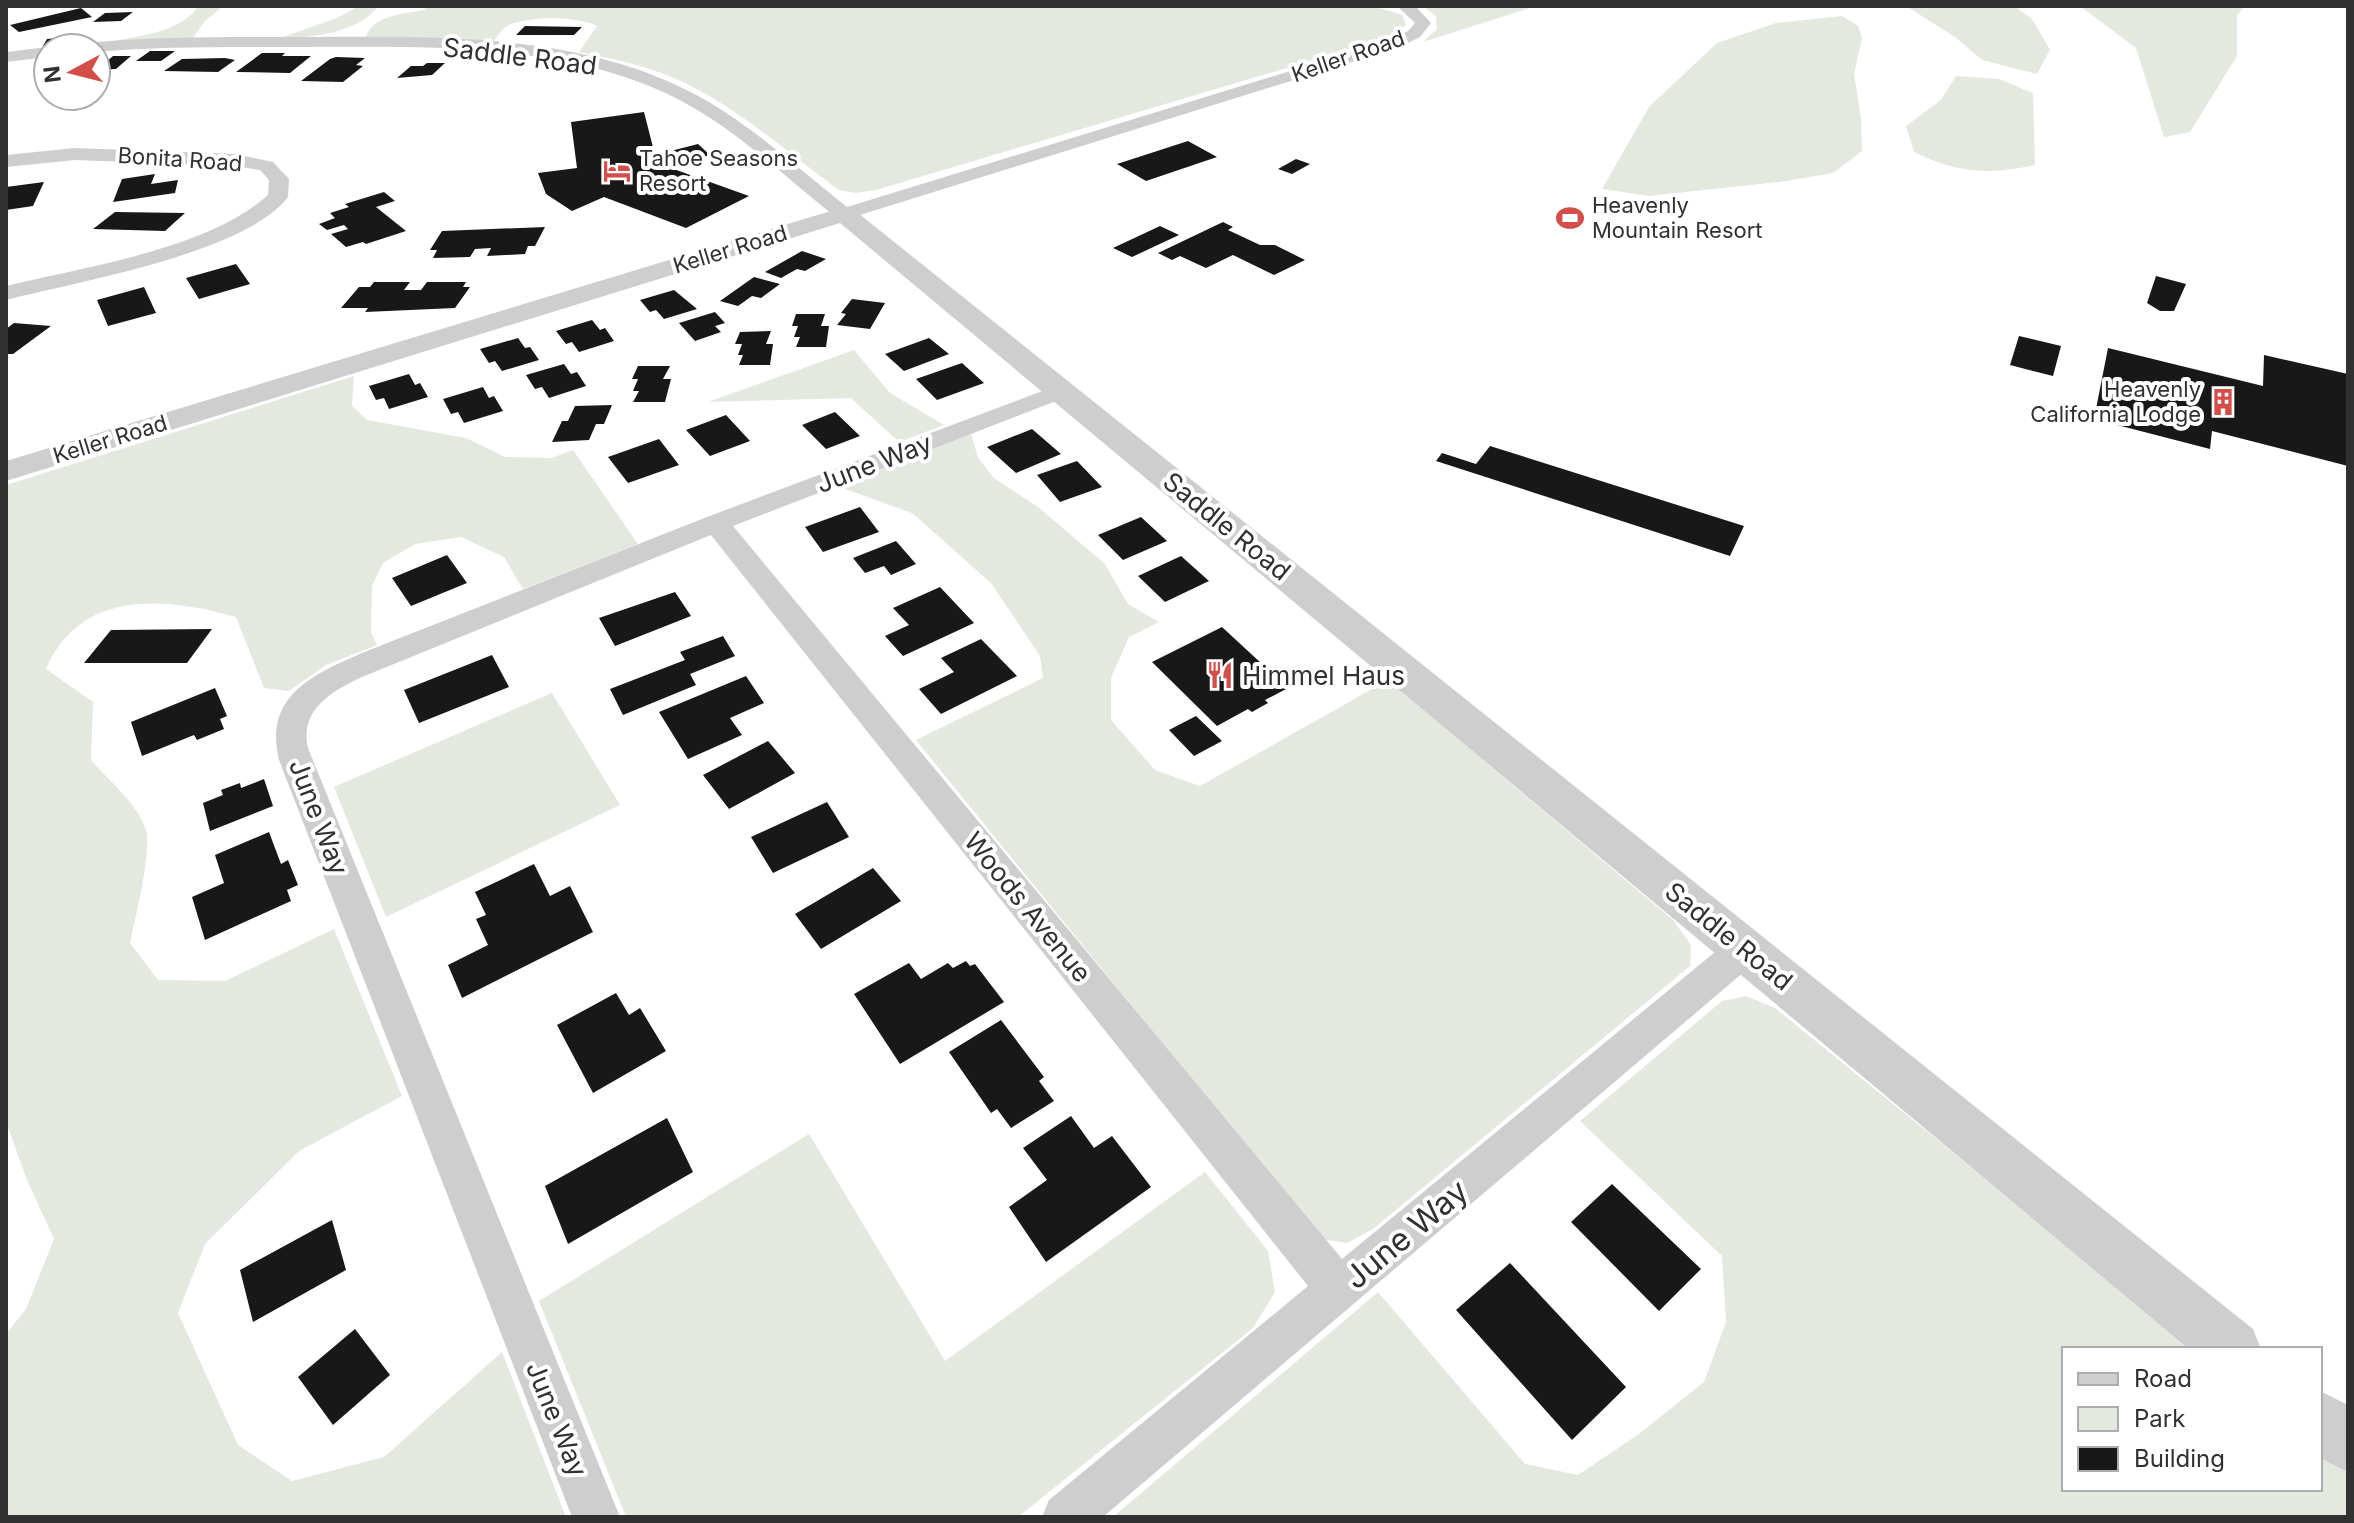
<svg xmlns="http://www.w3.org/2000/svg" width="2354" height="1523" font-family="Inter,sans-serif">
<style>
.green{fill:#e3e9de}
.building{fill:#181818}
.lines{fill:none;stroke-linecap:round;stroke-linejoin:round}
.minor{fill:#cecece;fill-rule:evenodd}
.tertiary{fill:#cecece;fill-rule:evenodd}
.labels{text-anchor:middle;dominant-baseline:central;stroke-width:8;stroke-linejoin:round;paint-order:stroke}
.far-street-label{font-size:22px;fill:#313131;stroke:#fff}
.far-poi-label{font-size:22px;fill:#313131;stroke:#fff;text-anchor:start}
.street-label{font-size:26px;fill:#313131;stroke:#fff}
.poi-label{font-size:26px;fill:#313131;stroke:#fff;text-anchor:start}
.near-street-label{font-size:32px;fill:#313131;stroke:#fff}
</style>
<rect width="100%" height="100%" fill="#fff"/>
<g class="green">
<path d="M196,6H223L205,21L193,38L108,42C138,36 178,33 197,8Z"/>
<path d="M359,6H379C357,33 312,38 280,38L337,18Z"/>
<path d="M427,6H1373L1402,15L1406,25L1391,37L876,190L855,193L839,190C791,155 734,105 681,81C648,66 614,59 579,52L597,26C576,16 531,16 509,25C502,28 497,37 492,43L366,38C371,15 405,14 424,10Z"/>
<polygon points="1423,6 1536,6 1423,42 1437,29 1436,16"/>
<polygon points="1906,6 2014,6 2032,19 2050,50 2037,74 1982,60 1955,37"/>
<polygon points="2080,6 2245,6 2237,15 2237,56 2190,132 2164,137 2136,48"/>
<polygon points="1842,16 1858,26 1862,38 1854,74 1861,118 1862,151 1833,173 1786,181 1649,196 1602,189 1649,107 1717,43 1776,23"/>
<path d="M1956,76L1999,79L2033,93L2035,165C1988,175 1959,174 1914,152L1906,126L1941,100Z"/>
<polygon points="854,350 890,393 944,425 899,442 851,398 708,402"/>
<path d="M354,376L352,406L367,420L466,438L505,457L552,458L573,450L638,544L523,589L504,557L461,537L415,544L383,563L372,586L371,632L377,645L326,665L289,691L264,688L236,617C165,597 80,589 46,669L93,702L91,760C108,780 138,804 146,830C152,850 135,920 130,943L158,980L225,981L334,929L402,1096L299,1151L205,1244L178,1313L238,1445L292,1481L384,1457L502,1352L566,1517H6V1334L26,1309L54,1239L27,1180L6,1122V485Z"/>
<polygon points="971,433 978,458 994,478 1038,507 1105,564 1128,604 1159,622 1129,637 1111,678 1111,720 1155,770 1200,786 1388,680 1673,920 1691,945 1690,966 1373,1229 1347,1243 1321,1239 916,740 1043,678 1040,656 991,583 912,513 834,485"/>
<polygon points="552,693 620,805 386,917 334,787"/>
<polygon points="1746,996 1775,1008 2195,1349 2064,1349 2064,1489 2320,1489 2320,1451 2348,1473 2348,1517 1113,1517 1378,1292 1525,1464 1578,1475 1639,1434 1704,1382 1726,1322 1722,1256 1580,1121 1722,1001"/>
<polygon points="809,1134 945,1361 1205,1172 1268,1251 1275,1292 1253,1328 1018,1517 626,1517 539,1301"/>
</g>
<g class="building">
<polygon points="81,8 92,17 19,32 10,25"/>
<polygon points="133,12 121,21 93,22 105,13"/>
<polygon points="525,26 582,27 574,35 516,35"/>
<polygon points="76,36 71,43 43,46 47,39"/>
<polygon points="150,51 175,51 161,61 136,61"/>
<polygon points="262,53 285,53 282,56 311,56 290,73 236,72"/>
<polygon points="113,56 131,56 116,69 97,70"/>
<polygon points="336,57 365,58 356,65 363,66 343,82 301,81 330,59"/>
<polygon points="225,58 235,60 218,72 164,71 182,59"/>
<polygon points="427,63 445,63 432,75 397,78 411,66 423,66"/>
<polygon points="644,112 655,155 698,144 710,155 668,167 749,196 686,228 604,197 572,211 546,194 538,173 577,168 571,122"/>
<polygon points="1188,141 1217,157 1146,181 1117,164"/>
<polygon points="1296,159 1310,164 1292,174 1278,169"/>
<polygon points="155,174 151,184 178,180 175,193 113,202 122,179"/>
<polygon points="44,182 33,206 6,210 6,187"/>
<polygon points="384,192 395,201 376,207 406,231 366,244 363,242 346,247 331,234 348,229 344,225 327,230 319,224 335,218 330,213 349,207 345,204"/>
<polygon points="115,212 185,213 165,231 93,229"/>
<polygon points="1223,222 1233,227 1228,230 1260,245 1275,245 1305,260 1274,275 1233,255 1206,268 1180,256 1172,260 1158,253"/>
<polygon points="1160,226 1179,235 1132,257 1113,248"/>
<polygon points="545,227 535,246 528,246 525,254 487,256 491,248 475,249 470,257 433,258 437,250 430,250 442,231"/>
<polygon points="802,251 826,259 805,271 797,269 781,278 765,272"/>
<polygon points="236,264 250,284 199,299 186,278"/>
<polygon points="2156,276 2186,284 2174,311 2160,311 2147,303"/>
<polygon points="754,277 780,284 761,298 752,296 738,306 720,301"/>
<polygon points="374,282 410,282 404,290 421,290 427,282 466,282 463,287 470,287 455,308 365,312 368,308 341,308 359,287 370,287"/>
<polygon points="144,287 156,313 108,326 97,300"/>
<polygon points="674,290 697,309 664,319 656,310 650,312 640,300"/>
<polygon points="852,299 885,303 870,329 837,325 846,314 841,313"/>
<polygon points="715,312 725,323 715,326 721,332 695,341 679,323"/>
<polygon points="796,314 825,314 821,326 829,326 826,347 796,347 800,337 794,337 798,326 792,326"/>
<polygon points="592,320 600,330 605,328 614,341 579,352 572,342 566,344 556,331"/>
<polygon points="14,323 51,326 13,354 6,354 6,329"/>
<polygon points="771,331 766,344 773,344 770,365 739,365 743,355 738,355 742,344 735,344 740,332"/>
<polygon points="2019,336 2061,346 2053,376 2010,365"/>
<polygon points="518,338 525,348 530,347 539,360 502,371 495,361 489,363 480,349"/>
<polygon points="929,338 949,354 904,371 885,354"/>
<polygon points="2108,348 2263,386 2264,355 2348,374 2348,466 2212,431 2210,449 2094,419"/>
<polygon points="962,363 984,383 937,400 916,379"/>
<polygon points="564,364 571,374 577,372 586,386 549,398 542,387 535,389 526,375"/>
<polygon points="638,366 670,366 663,379 671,379 665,402 633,402 639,391 633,391 638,379 632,379"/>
<polygon points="409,374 415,385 420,383 428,397 389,409 384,398 376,400 369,386"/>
<polygon points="483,387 489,398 494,396 503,411 464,423 458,412 451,414 443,399"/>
<polygon points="612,405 604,424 596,424 589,440 552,442 562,421 568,421 575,406"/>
<polygon points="835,412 860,436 826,449 802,425"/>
<polygon points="726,415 750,441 710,456 686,430"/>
<polygon points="1032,429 1061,454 1016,473 987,447"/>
<polygon points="659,439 679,465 628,483 608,457"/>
<polygon points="1490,446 1744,526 1730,556 1436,461 1442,453 1476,464"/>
<polygon points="1077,461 1102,487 1060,502 1037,475"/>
<polygon points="860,507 879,532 823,552 805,527"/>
<polygon points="1141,517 1167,541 1123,560 1098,535"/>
<polygon points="896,541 916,564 891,575 884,566 865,573 853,558"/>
<polygon points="447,555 467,583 411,606 392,578"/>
<polygon points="1181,556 1209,581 1165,602 1138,576"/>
<polygon points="940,587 974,623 903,656 885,636 909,625 893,608"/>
<polygon points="675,592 691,616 615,646 599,618"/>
<polygon points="1222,627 1288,688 1265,700 1268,703 1252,712 1248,709 1217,726 1152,662"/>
<polygon points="212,629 187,663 84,663 111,630"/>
<polygon points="723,636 735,656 690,674 696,685 623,715 610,689 685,660 680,652"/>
<polygon points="981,639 1017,676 941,714 919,689 954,672 941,658"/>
<polygon points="492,655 509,687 419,723 404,690"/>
<polygon points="746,676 764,703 730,718 742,735 688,759 659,712"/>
<polygon points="215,688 227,716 220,719 224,729 197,740 194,735 142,756 131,722"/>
<polygon points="1196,716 1222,741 1194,756 1169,730"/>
<polygon points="768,741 795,773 729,809 703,775"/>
<polygon points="264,779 273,806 210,831 203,803 223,795 221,790 240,783 241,788"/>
<polygon points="827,802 849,837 773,873 751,837"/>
<polygon points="269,832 281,864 288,860 298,885 287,890 291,901 205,940 192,897 224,883 215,855"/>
<polygon points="534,864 550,896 570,886 593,932 462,998 448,965 488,945 476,919 486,915 475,892"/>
<polygon points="873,868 901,901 821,949 795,914"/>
<polygon points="966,961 970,966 975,964 1004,1002 900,1064 854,994 909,963 921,979 948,963 953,968"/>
<polygon points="616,993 629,1015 640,1008 666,1051 593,1093 557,1025"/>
<polygon points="1001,1020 1044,1077 1039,1081 1054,1101 1011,1128 997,1109 991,1113 949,1052"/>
<polygon points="1071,1116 1094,1148 1112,1136 1151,1187 1046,1262 1009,1207 1047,1180 1023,1148"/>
<polygon points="667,1118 693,1172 568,1244 545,1186"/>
<polygon points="1612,1184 1701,1269 1659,1311 1571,1222"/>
<polygon points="332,1220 346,1270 253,1322 240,1270"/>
<polygon points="1510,1263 1626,1387 1572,1440 1456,1310"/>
<polygon points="355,1329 390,1375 333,1425 298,1377"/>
</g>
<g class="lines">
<g class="minor">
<path d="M1397,6H1415L1431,23L1420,37L1400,47L844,220L837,218C781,174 727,120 661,91C550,42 420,47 302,47C233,47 164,46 96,52V48H78L86,43C159,36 231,37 304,37C426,37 561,32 674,84C739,113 792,164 847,207L1388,41L1408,31L1415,23Z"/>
<polygon points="48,47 52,48 48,48 48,57 6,62 6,52"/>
<path d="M75,148L235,154L273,162L289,179L288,197C246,253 76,282 6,300V286C84,267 209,249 268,195L269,180L260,170L235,166L75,160L6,167V155Z"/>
<path d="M1061,384L1069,386L1073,391L1069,396L733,526L1342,1259L1732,938L1745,934L1758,938L1763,949L1758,960L1103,1517H1042L1049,1500L1308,1286L711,535L362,677C332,691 299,710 308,748L620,1517H572L279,760C263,694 316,673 367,651L707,517Z"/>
</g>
<g class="tertiary">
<polygon points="844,207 853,209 2253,1329 2261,1349 2189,1349 840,223 6,481 6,461"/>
<polygon points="2320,1391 2348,1405 2348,1472 2320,1458"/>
</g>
</g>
<defs>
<g id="hotel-bare" transform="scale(2.16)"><path d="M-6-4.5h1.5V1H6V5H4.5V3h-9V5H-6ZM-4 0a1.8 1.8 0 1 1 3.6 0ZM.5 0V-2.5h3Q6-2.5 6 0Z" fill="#d34e49" stroke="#fff" stroke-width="2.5" paint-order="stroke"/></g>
<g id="stadium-bare" transform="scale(2.16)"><path d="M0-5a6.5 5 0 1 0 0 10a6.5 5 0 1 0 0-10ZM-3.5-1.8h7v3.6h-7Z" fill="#d34e49" stroke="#fff" stroke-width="2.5" paint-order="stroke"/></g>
<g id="building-bare" transform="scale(2.16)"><path d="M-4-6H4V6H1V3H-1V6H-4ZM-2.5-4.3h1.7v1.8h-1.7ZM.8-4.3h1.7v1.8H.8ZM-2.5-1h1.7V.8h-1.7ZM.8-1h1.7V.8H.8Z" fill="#d34e49" stroke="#fff" stroke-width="2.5" paint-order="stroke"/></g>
<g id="restaurant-bare" transform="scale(2.16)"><path d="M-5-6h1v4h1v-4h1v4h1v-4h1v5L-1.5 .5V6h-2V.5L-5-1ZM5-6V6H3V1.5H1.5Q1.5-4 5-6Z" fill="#d34e49" stroke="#fff" stroke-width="2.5" paint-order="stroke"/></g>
</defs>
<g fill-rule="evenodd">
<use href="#hotel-bare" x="617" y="171"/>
<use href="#stadium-bare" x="1570" y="218"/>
<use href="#building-bare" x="2223" y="402"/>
<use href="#restaurant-bare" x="1220" y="675"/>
</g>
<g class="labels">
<g class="far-street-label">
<text transform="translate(1348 56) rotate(-19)">Keller Road</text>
<text transform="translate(180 159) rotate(4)">Bonita Road</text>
<text transform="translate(730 249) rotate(-17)">Keller Road</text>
<text transform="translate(110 439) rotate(-17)">Keller Road</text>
</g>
<g class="far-poi-label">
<text x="639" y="158">Tahoe Seasons<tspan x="639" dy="25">Resort</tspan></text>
<text x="1592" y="205">Heavenly<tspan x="1592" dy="25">Mountain Resort</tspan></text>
<text x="2201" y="389" text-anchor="end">Heavenly<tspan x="2201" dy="25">California Lodge</tspan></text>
</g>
<g class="street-label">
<text transform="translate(520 56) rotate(7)">Saddle Road</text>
<text transform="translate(874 463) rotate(-21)">June Way</text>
<text transform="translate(1227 526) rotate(39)">Saddle Road</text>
<text transform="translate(319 817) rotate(69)">June Way</text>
<text transform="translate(1028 907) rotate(51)">Woods Avenue</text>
<text transform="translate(1729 936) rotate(39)">Saddle Road</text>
<text transform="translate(557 1419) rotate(68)">June Way</text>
</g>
<g class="poi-label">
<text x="1242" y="675">Himmel Haus</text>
</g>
<g class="near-street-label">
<text transform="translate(1406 1234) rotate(-40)">June Way</text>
</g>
</g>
<rect width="2354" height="1523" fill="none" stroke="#313131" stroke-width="16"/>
<rect x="2062" y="1347" width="260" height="144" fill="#ffffff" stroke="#adadad" stroke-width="2"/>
<rect x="2078" y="1373" width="40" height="12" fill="#cecece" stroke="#adadad" stroke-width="2"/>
<text x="2134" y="1387" font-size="24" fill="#313131">Road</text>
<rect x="2078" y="1407" width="40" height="24" fill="#e3e9de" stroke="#adadad" stroke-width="2"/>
<text x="2134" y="1427" font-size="24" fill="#313131">Park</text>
<rect x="2078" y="1447" width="40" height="24" fill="#181818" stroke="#adadad" stroke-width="2"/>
<text x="2134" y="1467" font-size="24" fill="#313131">Building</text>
<g transform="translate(72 72) rotate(263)"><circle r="38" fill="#ffffff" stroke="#adadad" stroke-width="2"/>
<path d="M0-6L14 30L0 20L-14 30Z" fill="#d34e49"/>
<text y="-12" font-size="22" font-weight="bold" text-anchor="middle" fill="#313131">N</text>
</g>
</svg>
